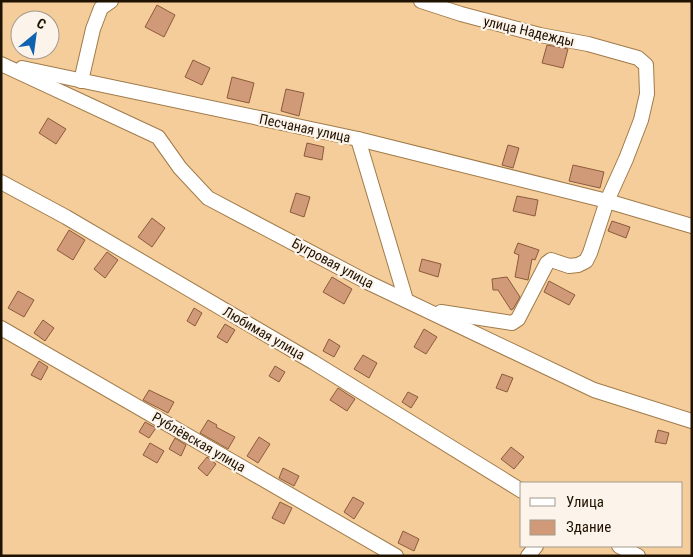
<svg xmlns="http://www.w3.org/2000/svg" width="693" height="557" font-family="'Roboto Condensed',sans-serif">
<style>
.building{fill:#d09a79;stroke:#8c5b3b}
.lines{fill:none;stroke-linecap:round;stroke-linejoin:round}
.street-casing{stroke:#a07b4a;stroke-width:16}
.street{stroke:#fff;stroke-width:14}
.labels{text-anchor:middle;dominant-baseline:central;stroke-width:4.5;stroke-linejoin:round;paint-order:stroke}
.street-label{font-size:14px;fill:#201201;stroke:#fcf4ea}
</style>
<rect width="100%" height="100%" fill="#f5cd9a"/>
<g class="building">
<polygon points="157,5 175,15 164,37 145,27"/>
<polygon points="547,45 568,49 563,68 542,63"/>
<polygon points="193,60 210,68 202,85 185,77"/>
<polygon points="232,77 254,83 249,103 227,98"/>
<polygon points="286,89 304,93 299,116 281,111"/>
<polygon points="48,118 66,129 56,144 39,133"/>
<polygon points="307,143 324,147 322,160 304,156"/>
<polygon points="508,145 519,148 513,168 502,165"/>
<polygon points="573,165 604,172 600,188 569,181"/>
<polygon points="296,193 310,197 304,217 290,212"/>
<polygon points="517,196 538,200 535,216 513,211"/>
<polygon points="152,218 165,228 152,247 138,237"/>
<polygon points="612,221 630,227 626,238 608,231"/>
<polygon points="69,230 85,240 73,260 57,250"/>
<polygon points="518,243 539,250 535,260 532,259 528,280 515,277 519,255 514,253"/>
<polygon points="107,252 118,260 105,278 94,269"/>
<polygon points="422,259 441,264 438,277 419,271"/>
<polygon points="332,277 352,289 344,304 323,292"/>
<polygon points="507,277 520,297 513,309 511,310 498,290 493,290 492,279"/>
<polygon points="549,281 575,295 569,305 544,292"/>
<polygon points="18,291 34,300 24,317 8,308"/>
<polygon points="194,308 202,313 195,326 187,321"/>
<polygon points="43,320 54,328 45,341 34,333"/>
<polygon points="225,324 235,330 227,343 217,337"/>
<polygon points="424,329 437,337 426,354 414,347"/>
<polygon points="329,339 340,346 334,357 323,351"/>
<polygon points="363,355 377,363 369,378 354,369"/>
<polygon points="39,361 48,367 41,380 31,375"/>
<polygon points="275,366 285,372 279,382 269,376"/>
<polygon points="502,374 513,378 507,392 496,388"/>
<polygon points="338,388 355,399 347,411 330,400"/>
<polygon points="149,390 174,402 168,413 143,400"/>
<polygon points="408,392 418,397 411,408 402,402"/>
<polygon points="208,420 217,425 216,427 235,437 228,449 200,433"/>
<polygon points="145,422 156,428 149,438 139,432"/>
<polygon points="658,430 669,433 666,444 655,442"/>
<polygon points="259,437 270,444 258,463 247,456"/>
<polygon points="175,438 186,445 181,456 169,449"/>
<polygon points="150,443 164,451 157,463 143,455"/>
<polygon points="511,447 524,457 514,469 501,459"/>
<polygon points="207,457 216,464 207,476 198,468"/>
<polygon points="283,468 299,476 294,486 279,478"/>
<polygon points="353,497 364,503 354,519 344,512"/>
<polygon points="280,502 292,508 284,524 272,518"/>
<polygon points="403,531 419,539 414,551 398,543"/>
</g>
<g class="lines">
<g class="street-casing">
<g id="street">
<polyline points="421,1 461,14 540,35 588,44 638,58 646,65 647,94 641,120 626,159 607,201 590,253 586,261 578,265 569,266 551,260 547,263 518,319 512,323 441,312"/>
<polyline points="1,64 158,137 180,168 208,198 367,282 594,390 692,421"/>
<polyline points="22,68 358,139 607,201 692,226"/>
<polyline points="81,81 93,29 101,8 111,1"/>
<polyline points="358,139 406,300"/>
<polyline points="1,182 66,217 313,362 522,491"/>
<polyline points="1,328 396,556"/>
<polyline points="619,546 638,556"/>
<polyline points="528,556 536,546"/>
</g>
</g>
<use href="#street" class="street"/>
</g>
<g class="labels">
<g class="street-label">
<text transform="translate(529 31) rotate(13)">улица Надежды</text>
<text transform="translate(305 128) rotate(12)">Песчаная улица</text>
<text transform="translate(333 263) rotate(28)">Бугровая улица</text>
<text transform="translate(264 333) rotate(30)">Любимая улица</text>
<text transform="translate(199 442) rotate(30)">Рублёвская улица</text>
</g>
</g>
<rect width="693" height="557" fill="none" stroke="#201201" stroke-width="5"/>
<rect x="520" y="482" width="162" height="65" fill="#fcf4ea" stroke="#a49a8d"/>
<rect x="530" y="498" width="25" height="8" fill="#ffffff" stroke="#a49a8d"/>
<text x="566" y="507" font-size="15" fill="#201201">Улица</text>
<rect x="530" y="520" width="25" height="15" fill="#d09a79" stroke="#a49a8d"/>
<text x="566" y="532" font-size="15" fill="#201201">Здание</text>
<g transform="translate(35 35) rotate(29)"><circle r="24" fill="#fcf4ea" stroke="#a49a8d"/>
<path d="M0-4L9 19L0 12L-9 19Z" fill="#0f62b0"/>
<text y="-8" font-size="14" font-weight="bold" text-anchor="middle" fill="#201201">С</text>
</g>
</svg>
